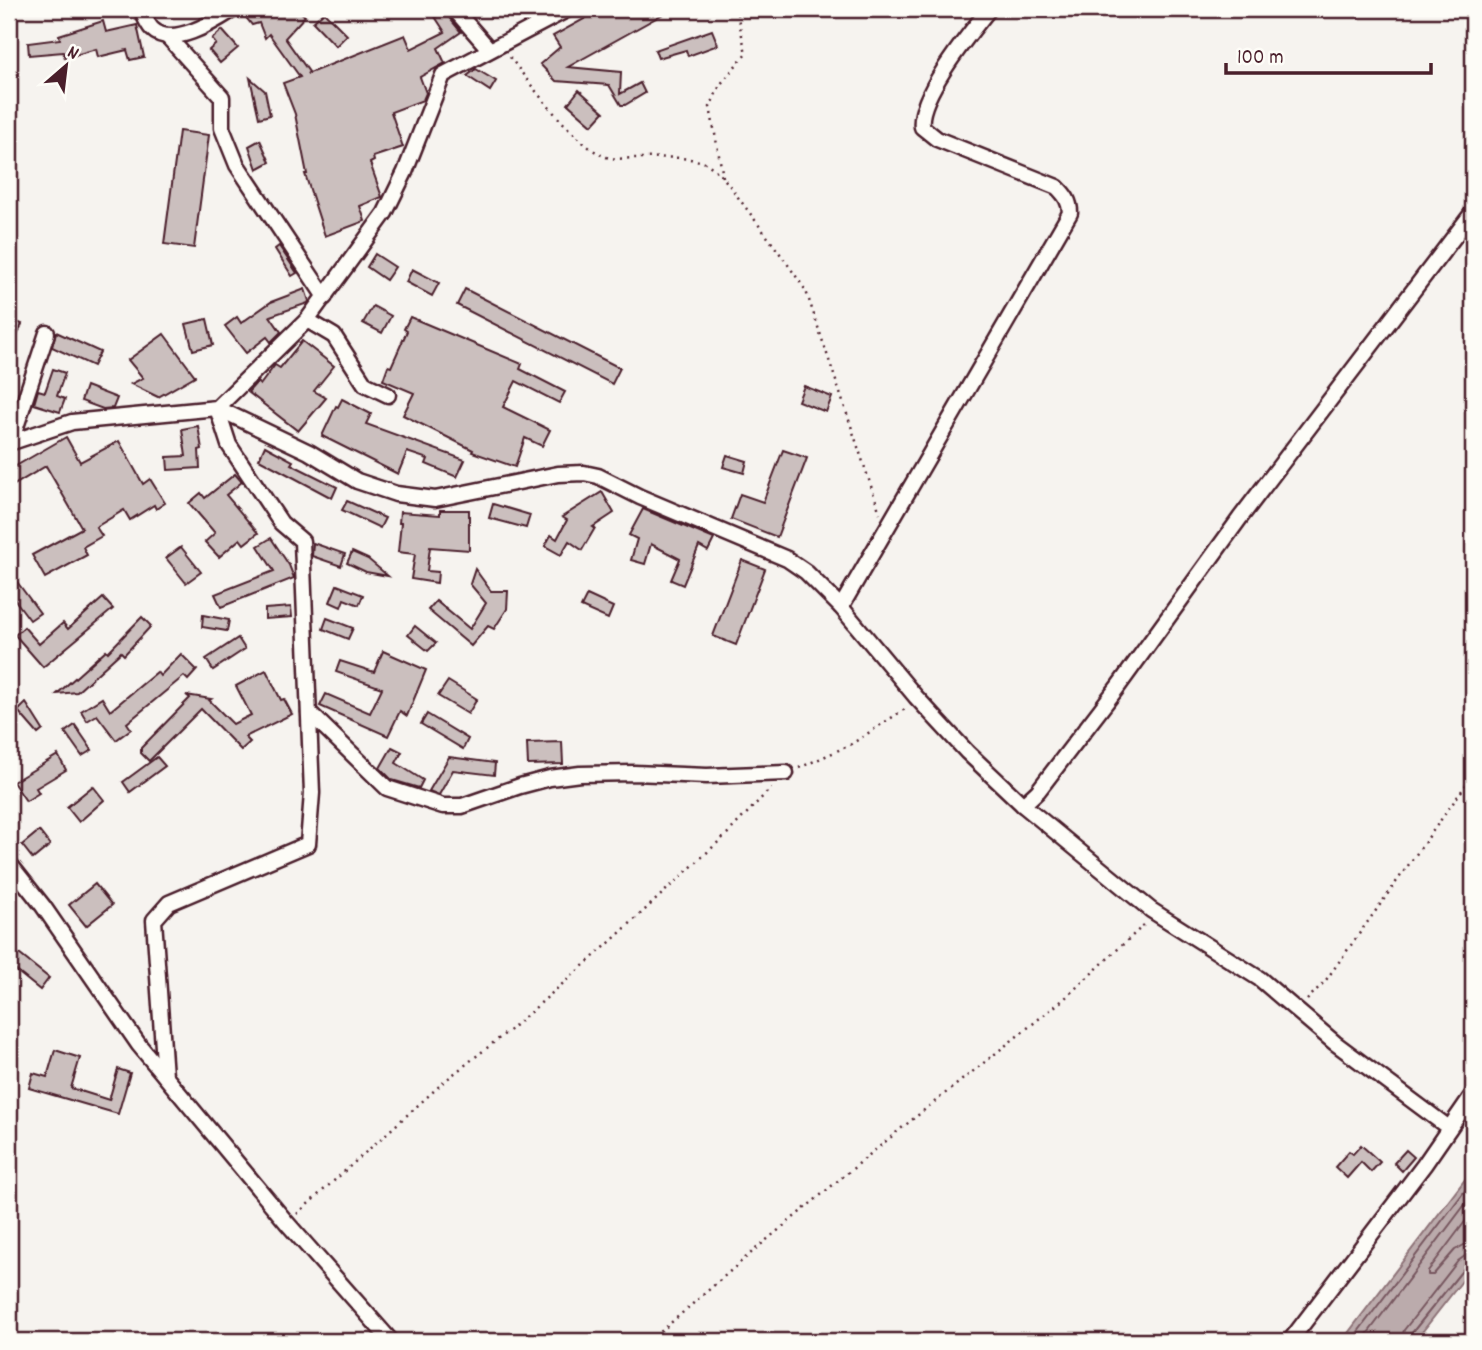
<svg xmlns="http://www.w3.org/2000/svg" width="1482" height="1350" font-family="Dekko,sans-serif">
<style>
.water{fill:#bbabac;stroke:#8e7378;stroke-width:2}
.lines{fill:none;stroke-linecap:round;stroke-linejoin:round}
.shore{stroke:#77575f;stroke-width:2}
.building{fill:#cbbfbe;stroke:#4a1f2b;stroke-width:2}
.minor-casing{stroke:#4a1f2b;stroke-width:19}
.path{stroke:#4a1f2b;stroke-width:2.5;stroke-dasharray:2 5;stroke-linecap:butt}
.minor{stroke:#fdfcf7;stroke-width:14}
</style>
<rect width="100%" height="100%" fill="#f6f3ef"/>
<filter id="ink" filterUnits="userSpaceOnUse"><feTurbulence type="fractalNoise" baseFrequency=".0143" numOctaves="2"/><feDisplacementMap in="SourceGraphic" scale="14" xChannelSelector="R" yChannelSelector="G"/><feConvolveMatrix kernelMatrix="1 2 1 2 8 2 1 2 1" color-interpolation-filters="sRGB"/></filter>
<g filter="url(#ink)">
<polygon class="water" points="1473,1169 1473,1267 1415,1341 1342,1341"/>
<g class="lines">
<g class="shore">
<polyline points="1473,1211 1428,1271 1428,1275 1433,1275 1455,1250 1464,1245 1473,1245"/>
<polyline points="1351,1341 1473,1180"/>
<polyline points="1362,1341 1473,1194"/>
<polyline points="1401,1341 1404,1330 1458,1261 1465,1256 1473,1255"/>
<polyline points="1410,1341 1411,1334 1465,1267 1473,1264"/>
</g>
</g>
<g class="building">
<polygon points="251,9 297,9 305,16 285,38 309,72 307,74 405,35 411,49 445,32 430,9 445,9 447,15 461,32 438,48 445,63 420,77 426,93 423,100 391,112 403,147 373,157 374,161 370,163 382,197 360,206 365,221 325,236 305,174 307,174 295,114 283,83 300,77 269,34 265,38 259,23 252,25 244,15"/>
<polygon points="602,9 672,9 568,67 621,72 620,94 640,83 645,93 625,105 621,105 609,85 556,81 540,64 560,47 553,36"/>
<polygon points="324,12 347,35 336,46 313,22"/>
<polygon points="103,21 106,32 137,25 144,57 130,60 127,50 98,57 96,49 65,58 63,52 29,55 28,43 60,39 59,35"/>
<polygon points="222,30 238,48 220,63 209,50 216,44 212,39"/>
<polygon points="712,30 718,45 688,56 686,50 658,58 655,50"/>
<polygon points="476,69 496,81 490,91 467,76"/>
<polygon points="250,78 265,91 270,115 259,118"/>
<polygon points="579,90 604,112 592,125 568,104"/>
<polygon points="179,131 209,135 194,248 164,244"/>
<polygon points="260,140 270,162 257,169 249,146"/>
<polygon points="279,246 297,273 292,276 275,249"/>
<polygon points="375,254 395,267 386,280 367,267"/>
<polygon points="412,269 439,283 432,296 406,282"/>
<polygon points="305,289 309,301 308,303 270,316 281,332 271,342 267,337 246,353 225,326 237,317 241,323 271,302"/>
<polygon points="465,289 620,368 612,384 457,305"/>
<polygon points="373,306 391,316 382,333 363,323"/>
<polygon points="410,317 522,364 520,369 565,392 559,403 516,381 503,407 550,430 542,446 525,438 515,467 472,452 473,450 403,415 414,393 383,380 388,366 391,367 407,331 404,329"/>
<polygon points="9,319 22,324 9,355"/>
<polygon points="207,319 213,345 193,350 186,324"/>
<polygon points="56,332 100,352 93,366 52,347"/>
<polygon points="164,334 195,376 158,397 131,384 143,378 128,360"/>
<polygon points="302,341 334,366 314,391 326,398 298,431 248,392 257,382 260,385 275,365 280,368"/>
<polygon points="53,369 65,373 57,396 65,399 60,412 34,404 38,390 45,392"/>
<polygon points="86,386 117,398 113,408 103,409 81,401"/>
<polygon points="804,386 832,397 826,412 798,401"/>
<polygon points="342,399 371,414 366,424 465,460 457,477 426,464 428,459 407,452 398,474 322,436 336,406 338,407"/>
<polygon points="198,426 202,449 199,450 200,468 168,470 167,457 186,456 182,429"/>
<polygon points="66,437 80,462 119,441 143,484 150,479 165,503 156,509 154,505 130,520 124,510 96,527 102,536 83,547 87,555 45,578 32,555 82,528 46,466 14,485 9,476 9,470"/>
<polygon points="265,446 293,461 291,464 337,487 332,498 259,459"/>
<polygon points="783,450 807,458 777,537 731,519 740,494 763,502"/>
<polygon points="727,455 747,461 744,473 723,467"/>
<polygon points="235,474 242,482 226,495 258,533 244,544 240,539 219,557 205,542 215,533 189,503 201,493 205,498"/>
<polygon points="602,492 614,513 593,527 595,528 582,550 569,541 561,555 545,546 551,535 557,539 567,520 562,517"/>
<polygon points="347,501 385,518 380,528 342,510"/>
<polygon points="493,504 530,515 526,528 489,518"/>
<polygon points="643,509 714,539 708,551 699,546 683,585 671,580 680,559 651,544 645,564 631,560 637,539 629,535"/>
<polygon points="440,510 469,510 469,550 430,547 427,571 438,572 437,583 411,579 415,554 398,552 401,523 399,523 400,512 440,515"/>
<polygon points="271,538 289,565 294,578 221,607 215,594 274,571 258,546"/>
<polygon points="313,543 345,554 341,566 312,556"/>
<polygon points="181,547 201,572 186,583 166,558"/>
<polygon points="352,552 368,559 388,576 366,572 347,563"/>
<polygon points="742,560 765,569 736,645 713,636"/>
<polygon points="475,569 491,591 508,591 507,609 494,629 488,626 471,646 428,610 436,601 470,629 486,603 470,584"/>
<polygon points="9,571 40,613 30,620 9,592"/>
<polygon points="337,585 363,595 359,605 344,599 341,607 330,602"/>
<polygon points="587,595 613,607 608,619 581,607"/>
<polygon points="103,598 113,609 43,667 15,635 24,627 39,644 63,623 68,629"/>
<polygon points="291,607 292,617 265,619 265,609"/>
<polygon points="203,615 229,620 227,631 202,627"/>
<polygon points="142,617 151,626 124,655 121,652 77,692 57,694 106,650 108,652"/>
<polygon points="327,618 353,628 348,639 323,629"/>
<polygon points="415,626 436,643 428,651 408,635"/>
<polygon points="238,638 245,649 213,670 206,659"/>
<polygon points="383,651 426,670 407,716 400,711 388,736 320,706 326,694 370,713 382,688 336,672 340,661 374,672"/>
<polygon points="181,654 197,670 188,680 184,676 127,723 131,729 116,740 97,715 87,721 81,711 102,698 110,711 157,672 160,676"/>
<polygon points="266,670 281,700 284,699 292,714 245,737 250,742 241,750 201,709 149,761 141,753 141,748 190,698 186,695 211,699 209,700 233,724 251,715 236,686"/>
<polygon points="448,681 477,699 468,714 438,696"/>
<polygon points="26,703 43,730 38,734 18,711"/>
<polygon points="427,714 468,739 463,749 421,724"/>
<polygon points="75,725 92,750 82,756 65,732"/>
<polygon points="562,742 563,764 528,765 527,743"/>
<polygon points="392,747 402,752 396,763 423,780 419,788 392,780 380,768"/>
<polygon points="58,755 66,770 36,788 39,793 26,801 13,782"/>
<polygon points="157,757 165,766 130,792 123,782"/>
<polygon points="449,757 495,763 494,775 453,770 439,795 429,791"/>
<polygon points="93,786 104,800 79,822 67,807"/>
<polygon points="39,831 50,845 33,859 22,845"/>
<polygon points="95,884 112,905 86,926 69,905"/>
<polygon points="9,946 49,978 40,990 9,965"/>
<polygon points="55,1050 80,1058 71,1088 109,1100 118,1069 130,1073 118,1114 29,1088 33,1073 47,1077"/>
<polygon points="1361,1145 1380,1162 1371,1172 1361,1162 1347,1178 1335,1167 1349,1151 1353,1154"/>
<polygon points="1406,1150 1414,1157 1402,1171 1394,1163"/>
</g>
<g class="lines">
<g class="minor-casing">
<g id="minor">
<path d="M141,9C144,15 147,24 152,29C172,49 215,21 234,9"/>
<polyline points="454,9 489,49"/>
<polyline points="168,37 222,97 222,128 237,165 325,297"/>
<polyline points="307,320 334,336 365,384 388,395"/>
<polyline points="217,408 309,452 357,481 396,494 435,499 558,474 584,473 598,476 640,497 787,559 806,572 841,607 916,697 967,752 1023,805 1151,910 1260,979 1335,1043 1449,1128"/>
<polyline points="11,442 47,333"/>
<polyline points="9,443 72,422 217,408 307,320 385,213 405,172 443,75 568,9"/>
<path d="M841,607L1070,213C1070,201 1065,195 1057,187L937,139L922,127C917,97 970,33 989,9"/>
<polyline points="309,712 387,788 443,806 462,806 520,786 550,778 580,774 634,773 707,776 786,773"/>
<polyline points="1023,805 1038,791 1117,688 1240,518 1473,212"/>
<polyline points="9,863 43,906 139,1045 287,1223 391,1341"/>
<polyline points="165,1076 154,920 169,903 308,844 312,793 302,541 281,523 229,445 217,408"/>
<polyline points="1290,1341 1424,1165 1473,1094"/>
</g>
</g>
<g class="path">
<path d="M510,57C528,82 577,147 606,157C615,160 628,158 638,158C656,158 690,155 707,164C723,173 735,194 746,208C766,235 787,262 806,291L880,513"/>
<polyline points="723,177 710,107 720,85 746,53 736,9"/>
<polyline points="799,768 850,745 908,707"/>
<polyline points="1307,1000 1326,980 1473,775"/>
<polyline points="297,1214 446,1080 511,1029 608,944 728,833 771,788"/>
<polyline points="650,1341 758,1247 903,1127 1064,999 1145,924"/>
</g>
<use href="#minor" class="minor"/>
</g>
</g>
<rect width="1482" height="1350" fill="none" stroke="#fdfcf7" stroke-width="35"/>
<rect x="18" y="18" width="1447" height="1315" fill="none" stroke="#4a1f2b" stroke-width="2.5" filter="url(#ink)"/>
<g transform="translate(66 66) rotate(28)" stroke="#fdfcf7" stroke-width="5" paint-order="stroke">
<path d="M0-5L12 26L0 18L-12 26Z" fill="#4a1f2b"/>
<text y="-10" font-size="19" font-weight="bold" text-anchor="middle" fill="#4a1f2b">N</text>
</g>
<path d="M1226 63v10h205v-10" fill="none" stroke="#4a1f2b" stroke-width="3.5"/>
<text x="1237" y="63" font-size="21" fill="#4a1f2b" stroke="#fdfcf7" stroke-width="5" paint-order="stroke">100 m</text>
</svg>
